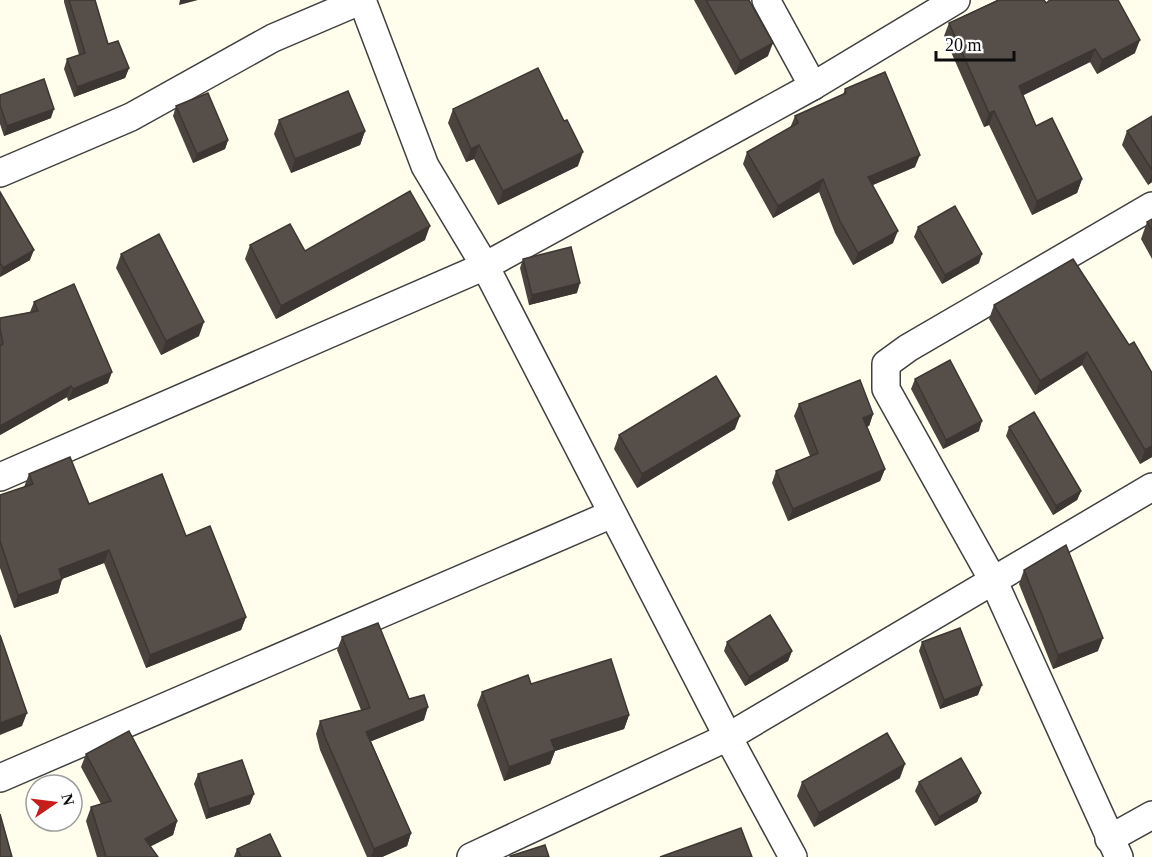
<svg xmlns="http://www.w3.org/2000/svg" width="1152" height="857" font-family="'Times New Roman',serif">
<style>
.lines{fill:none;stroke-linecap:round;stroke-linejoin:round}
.minor-casing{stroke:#404040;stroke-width:30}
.minor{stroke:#fff;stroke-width:27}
.wall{fill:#4a433e}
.shaded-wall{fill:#3c3732}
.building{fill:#564e48;stroke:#3c3732;stroke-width:1.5}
</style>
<rect width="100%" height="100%" fill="#fffdec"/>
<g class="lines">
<g class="minor-casing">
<g id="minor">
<polyline points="362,0 425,166 485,266 728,737 793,857"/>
<polyline points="766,0 813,86"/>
<polyline points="0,173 131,117 273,38 362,0"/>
<polyline points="0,477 485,266 813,86 956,0"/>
<polyline points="0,778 612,514"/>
<polyline points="1109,839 1152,815"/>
<polyline points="471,857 728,737 1152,487"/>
<polyline points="1119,857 994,582 886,389 886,364 908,348 1152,206"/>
</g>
</g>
<use href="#minor" class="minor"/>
</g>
<g class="wall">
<polygon points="64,0 95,0 108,44 129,68 125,78 74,97 64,69 67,59 79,55 64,2"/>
<polygon points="694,0 749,0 768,56 735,75"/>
<polygon points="997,0 1044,0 1046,3 1135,53 1097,74 1090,62 1023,95 1036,126 1082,179 1077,193 1032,215 989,125 984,127 944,36 949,23"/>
<polygon points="845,89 915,167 873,185 893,243 853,265 835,233 819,192 773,218 743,164 747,152 790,128 795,116 843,95"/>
<polygon points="0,95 51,118 4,136 0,124"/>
<polygon points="176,106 228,140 225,149 193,163 173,116"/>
<polygon points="453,109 578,166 498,205 474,159 466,162 448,123"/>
<polygon points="1152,116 1152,182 1148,185 1122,145 1127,131"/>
<polygon points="279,120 365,131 360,145 291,173 274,134"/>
<polygon points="0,192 30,260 0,277"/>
<polygon points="1152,219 1152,259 1141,239 1147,222"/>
<polygon points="918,227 979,263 942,284 914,237"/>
<polygon points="425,240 276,319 245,259 250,245 305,251"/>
<polygon points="121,254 199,336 161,355 116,268"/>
<polygon points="523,259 577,293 529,305 520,268"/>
<polygon points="34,302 108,383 68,401 67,397 0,435 0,318 30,312"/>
<polygon points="994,305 1129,345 1152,457 1140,464 1082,365 1035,395 989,319"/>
<polygon points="915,379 979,431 943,449 911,389"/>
<polygon points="799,404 873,414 869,426 867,426 885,469 880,481 788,521 772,483 776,471 810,456 794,416"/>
<polygon points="1009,427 1081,491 1077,500 1053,515 1006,436"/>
<polygon points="735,429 637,488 614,449 619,435"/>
<polygon points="29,474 89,504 186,536 246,617 241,630 146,668 104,563 62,579 58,593 14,608 0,568 0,495 24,487"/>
<polygon points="1024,570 1098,651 1053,669 1019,584"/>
<polygon points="342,637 409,699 424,720 371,741 411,833 407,846 382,857 367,857 320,750 316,734 320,721 361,710 337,650"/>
<polygon points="727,642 792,651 788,661 745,686 724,651"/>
<polygon points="922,642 978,695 940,709 919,651"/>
<polygon points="531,684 629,715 624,729 555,751 550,764 504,781 477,705 482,692"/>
<polygon points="86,754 177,821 173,835 150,846 158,857 97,857 86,821 91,807 101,804 81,767"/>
<polygon points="198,774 250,804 206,819 194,784"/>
<polygon points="900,778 814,827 797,796 802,782"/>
<polygon points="919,782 981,793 977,802 935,826 915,791"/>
<polygon points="237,849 281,857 234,857"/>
</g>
<g class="shaded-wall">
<polygon points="180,0 198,0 179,5"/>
<polygon points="1140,40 1135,53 1097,74 1102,60"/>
<polygon points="773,43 768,56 735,75 740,61"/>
<polygon points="1095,49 1090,62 1014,100 1019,86"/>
<polygon points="129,68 125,78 74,97 77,87"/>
<polygon points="54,109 51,118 4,136 7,126"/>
<polygon points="994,111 989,125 984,127 989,113"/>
<polygon points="365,131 360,145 291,173 295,159"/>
<polygon points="228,140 225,149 193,163 197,154"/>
<polygon points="479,145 474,159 466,162 471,149"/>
<polygon points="583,152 578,166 498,205 503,191"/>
<polygon points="920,155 915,167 863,189 868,177"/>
<polygon points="1152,173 1152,182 1148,185"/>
<polygon points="823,179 819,192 773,218 778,206"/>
<polygon points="1082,179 1077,193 1032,215 1037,201"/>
<polygon points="430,226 425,240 276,319 281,306"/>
<polygon points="898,231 893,243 853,265 858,253"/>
<polygon points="34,250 30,260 0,277 3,268"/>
<polygon points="982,254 979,263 942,284 945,275"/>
<polygon points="580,283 577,293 529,305 532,295"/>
<polygon points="204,322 199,336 161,355 166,341"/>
<polygon points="1087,352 1082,365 1035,395 1040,381"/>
<polygon points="112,372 108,383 68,401 73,389"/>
<polygon points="71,386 67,397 0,435 0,426"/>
<polygon points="873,414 869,426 859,430 863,418"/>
<polygon points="740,416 735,429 637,488 642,474"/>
<polygon points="982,421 979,431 943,449 946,440"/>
<polygon points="1152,446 1152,457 1140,464 1145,450"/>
<polygon points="885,469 880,481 788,521 793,509"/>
<polygon points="1081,491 1077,500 1053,515 1056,506"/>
<polygon points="109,550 104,563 54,582 59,569"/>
<polygon points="62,579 58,593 14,608 18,595"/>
<polygon points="246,617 241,630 146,668 150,655"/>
<polygon points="1103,638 1098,651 1053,669 1058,655"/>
<polygon points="792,651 788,661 745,686 749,677"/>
<polygon points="982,685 978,695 940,709 944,700"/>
<polygon points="428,707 424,720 362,745 366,732"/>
<polygon points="27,713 22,726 0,735 0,723"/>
<polygon points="629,715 624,729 555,751 550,764 504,781 509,767 551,740"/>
<polygon points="905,764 900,778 814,827 819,813"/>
<polygon points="981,793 977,802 935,826 939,817"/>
<polygon points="254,794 250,804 206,819 209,809"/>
<polygon points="177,821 173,835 140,852 145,839"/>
<polygon points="411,833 407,846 382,857 371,857 374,849"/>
</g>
<g class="building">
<polygon points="69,0 95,0 108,44 118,41 129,68 77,87 67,59 85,53"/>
<polygon points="706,0 749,0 773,43 740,61"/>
<polygon points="999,0 1044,0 1046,3 1050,0 1118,0 1140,40 1102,60 1095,49 1019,86 1036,126 1052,118 1082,179 1037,201 994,111 989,113 949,23"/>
<polygon points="538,68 564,121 567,120 583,152 503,191 479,145 471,149 453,109"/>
<polygon points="885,72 920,155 868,177 898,231 858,253 840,221 823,179 778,206 747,152 798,123 795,116 846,93 845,89"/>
<polygon points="44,79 54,109 7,126 0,105 0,95"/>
<polygon points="348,91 365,131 295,159 279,120"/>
<polygon points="208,93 228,140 197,154 176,106"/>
<polygon points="1152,116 1152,170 1127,131"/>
<polygon points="410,191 430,226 281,306 250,245 290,224 305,251"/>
<polygon points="0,192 34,250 3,268 0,263"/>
<polygon points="955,206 982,254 945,275 918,227"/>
<polygon points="1152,219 1152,230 1147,222"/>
<polygon points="159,234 204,322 166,341 121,254"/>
<polygon points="571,247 580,283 532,295 523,259"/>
<polygon points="1073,259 1129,345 1134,342 1152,373 1152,446 1145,450 1087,352 1040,381 994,305"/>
<polygon points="74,284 112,372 73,389 71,386 0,426 0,346 3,344 0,329 0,318 38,311 34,302"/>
<polygon points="950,360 982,421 946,440 915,379"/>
<polygon points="716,376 740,416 642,474 619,435"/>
<polygon points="860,380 873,414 863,418 885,469 793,509 776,471 818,453 799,404"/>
<polygon points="1034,412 1081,491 1056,506 1009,427"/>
<polygon points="70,457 89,504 162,474 186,536 210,526 246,617 150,655 109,550 59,569 62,579 18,595 0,541 0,495 33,484 29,474"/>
<polygon points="1066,545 1103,638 1058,655 1024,570"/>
<polygon points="770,615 792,651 749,677 727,642"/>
<polygon points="378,623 409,699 424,695 428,707 366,732 411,833 374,849 325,737 320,721 370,708 342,637"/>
<polygon points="960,628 982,685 944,700 922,642"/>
<polygon points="0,635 27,713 0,723"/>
<polygon points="611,659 629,715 551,740 555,750 509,767 482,692 528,675 531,684"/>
<polygon points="129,731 177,821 145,839 158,857 106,857 91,807 111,801 86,754"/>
<polygon points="887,733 905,764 819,813 802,782"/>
<polygon points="961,758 981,793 939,817 919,782"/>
<polygon points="242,760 254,794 209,809 198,774"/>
<polygon points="0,814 12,857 0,857"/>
<polygon points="741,828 752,857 660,857"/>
<polygon points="270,834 281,857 241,857 237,849"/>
<polygon points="545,845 549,857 511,857 510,856"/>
</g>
<g transform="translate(54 803) rotate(76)"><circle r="28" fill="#ffffff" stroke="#9e9e9e" stroke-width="1.5"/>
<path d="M0-4.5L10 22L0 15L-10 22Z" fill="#c61e1b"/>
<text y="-9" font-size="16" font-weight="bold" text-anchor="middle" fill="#0d0d0d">N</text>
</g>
<path d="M936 51v9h78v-9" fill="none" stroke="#0d0d0d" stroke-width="3"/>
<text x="945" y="51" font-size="18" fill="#0d0d0d" stroke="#ffffff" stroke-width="4.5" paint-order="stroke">20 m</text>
</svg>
